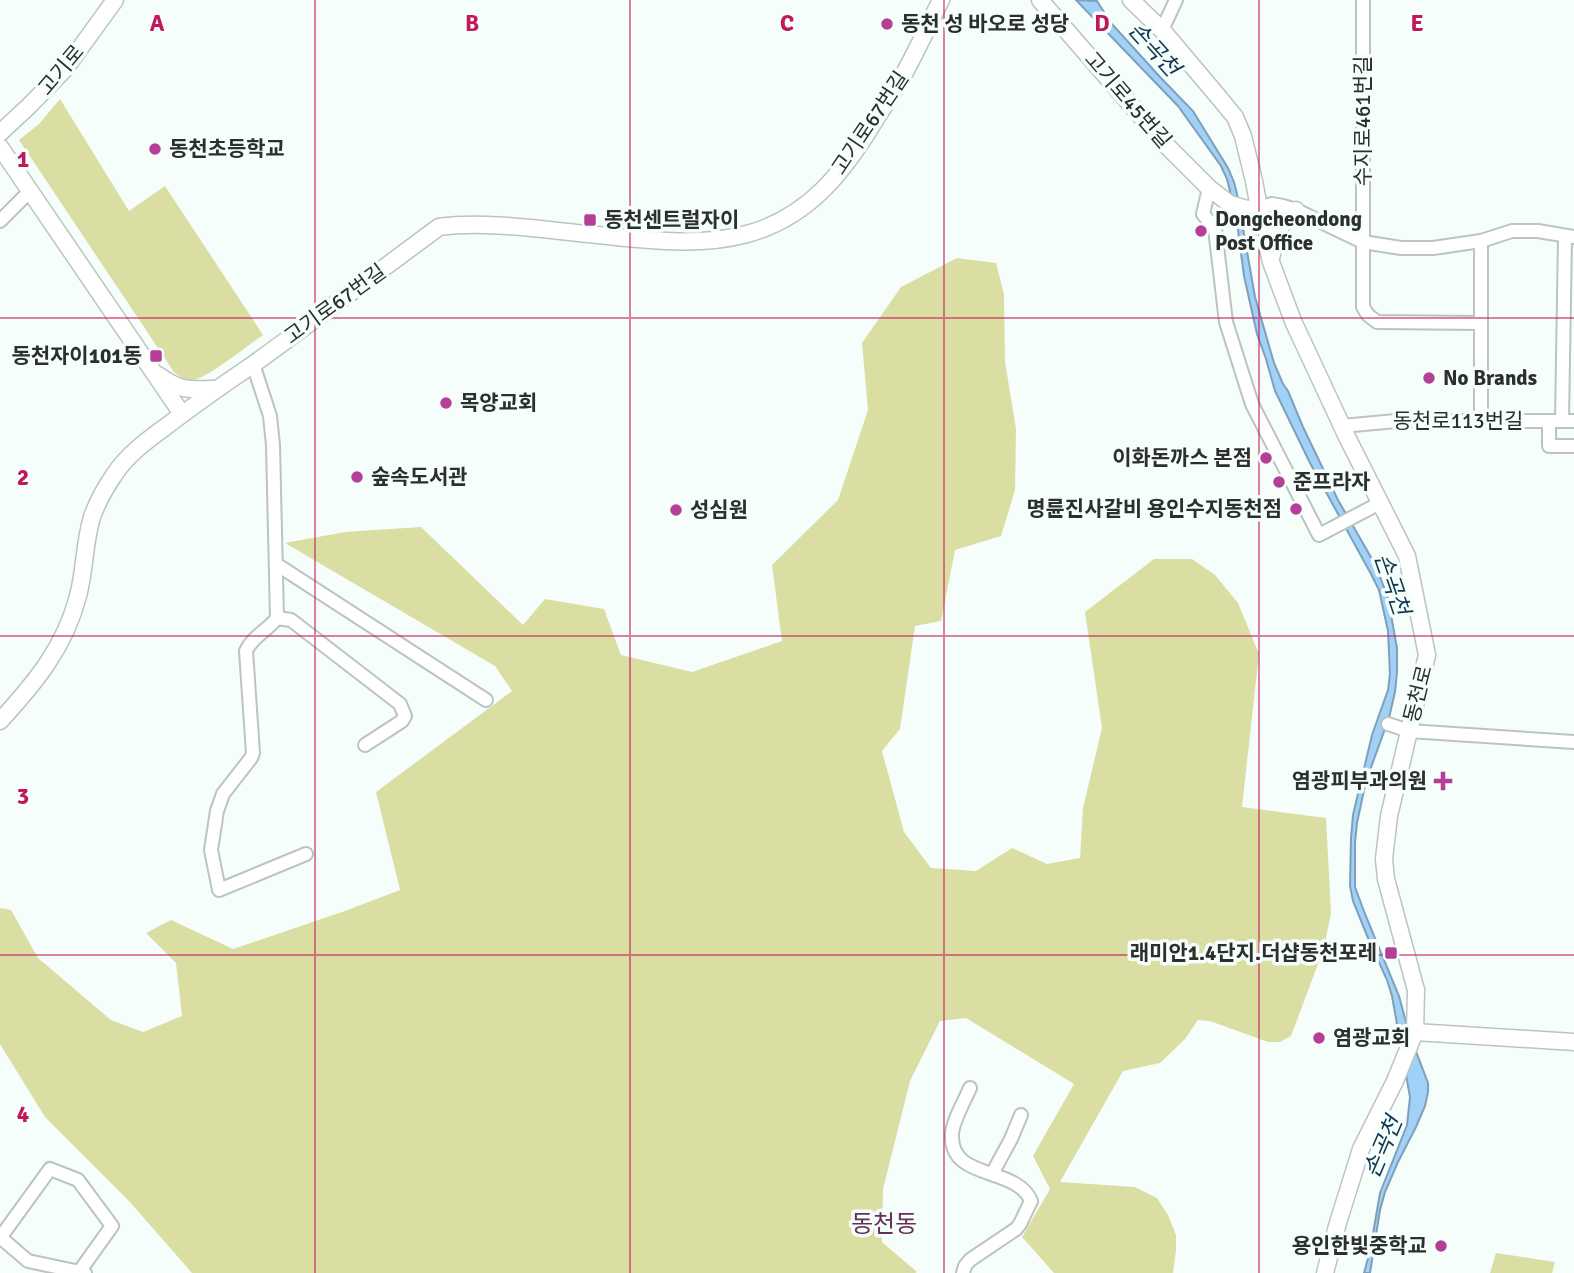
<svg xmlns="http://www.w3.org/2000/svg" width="1574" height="1273" font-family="Signika,'Noto Sans KR',sans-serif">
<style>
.green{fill:#dadea2}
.water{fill:#a1d1f6;stroke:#7ea0ba;stroke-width:2}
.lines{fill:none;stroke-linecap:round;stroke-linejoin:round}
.street-casing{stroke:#bbc4c1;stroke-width:16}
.secondary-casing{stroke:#bbc4c1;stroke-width:19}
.street{stroke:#fff;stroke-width:12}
.secondary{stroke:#fff;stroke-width:16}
.grid{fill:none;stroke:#c2185b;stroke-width:2;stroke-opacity:0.55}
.poi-dot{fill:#b53f96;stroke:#f5fefb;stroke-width:2.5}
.labels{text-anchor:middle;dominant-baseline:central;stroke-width:7;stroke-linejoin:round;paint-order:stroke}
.poi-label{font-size:21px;font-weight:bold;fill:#2b2f2e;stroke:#f5fefb;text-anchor:start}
.street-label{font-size:21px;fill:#2b2f2e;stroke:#f5fefb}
.water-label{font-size:23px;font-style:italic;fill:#11364f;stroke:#f5fefb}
.quarter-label{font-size:24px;fill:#692e58;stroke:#f5fefb}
.grid-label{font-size:23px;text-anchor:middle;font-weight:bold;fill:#c2185b;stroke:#f5fefb;stroke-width:7;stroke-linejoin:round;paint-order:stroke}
</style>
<rect width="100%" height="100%" fill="#f5fefb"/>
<g class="green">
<path d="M60,99L129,211L165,186L263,335C250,344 207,378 194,380C186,381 181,377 174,372L19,140L39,124Z"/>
<polygon points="957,258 996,263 1004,294 1005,362 1016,429 1015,490 1001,536 955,550 941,621 915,626 900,729 882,751 904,832 931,868 976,871 1012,848 1047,864 1080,858 1083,808 1102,728 1085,612 1154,559 1192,559 1215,575 1238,603 1259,654 1242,807 1326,818 1331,913 1324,948 1291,1036 1280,1042 1268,1042 1210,1021 1198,1020 1185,1039 1160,1063 1123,1071 1060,1182 1135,1187 1157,1198 1168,1215 1176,1235 1176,1250 1173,1273 1054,1273 1022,1237 1050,1189 1033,1156 1074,1084 966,1018 940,1021 910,1081 883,1189 882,1242 917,1272 915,1273 192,1273 129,1201 45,1117 0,1044 0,908 11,910 38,958 111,1020 143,1032 182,1016 176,963 146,933 171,920 233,949 345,911 400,890 376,792 512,691 495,666 285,543 345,532 421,527 523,625 545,599 604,609 621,655 692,672 782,641 772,565 838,500 868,410 862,343 901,287"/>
<polygon points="1496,1253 1555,1262 1552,1273 1490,1273"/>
</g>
<polygon class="water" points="1076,0 1097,1 1111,23 1160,77 1193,111 1228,168 1234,182 1237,194 1255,297 1274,363 1283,384 1288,391 1303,427 1338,500 1376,566 1388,598 1397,648 1397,672 1395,692 1389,718 1366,781 1357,823 1355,843 1355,887 1365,914 1399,996 1409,1033 1428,1083 1428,1092 1425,1106 1416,1127 1398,1162 1385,1192 1380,1210 1370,1273 1364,1273 1370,1251 1380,1193 1407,1125 1410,1097 1392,996 1387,980 1368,938 1353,901 1350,886 1351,838 1353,815 1372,735 1388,690 1390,674 1388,631 1379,590 1371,574 1310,463 1275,391 1266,359 1257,334 1244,276 1236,215 1227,179 1221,166 1178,106"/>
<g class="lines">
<g class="street-casing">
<g id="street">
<polyline points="1363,0 1363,307 1368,315 1377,322 1481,323"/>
<polyline points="1162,30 1176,0"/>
<polyline points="1209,188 1203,214 1215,229 1226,322 1252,404 1319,535 1380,503"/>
<polyline points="1259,208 1272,204 1283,206 1296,210 1363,242 1401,248 1433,248 1481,241 1512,231 1538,231 1574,237"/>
<polyline points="0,221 29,192"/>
<polyline points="1481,241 1481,421"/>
<path d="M253,364L270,416L273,445L277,618C268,630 252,637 246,651L253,753L251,758L223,794L217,811L211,850L219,890L306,854"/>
<polyline points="1549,421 1549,446 1574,446"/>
<polyline points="1562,421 1565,236"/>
<polyline points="1342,426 1396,421 1574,421"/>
<polyline points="276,564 486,700"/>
<polyline points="277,618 291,620 400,704 405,716 402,721 365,745"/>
<polyline points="1388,724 1409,731 1574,742"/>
<polyline points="992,1174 1011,1139 1021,1115"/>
<polyline points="0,1237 28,1261 85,1273"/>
<polyline points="0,1238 50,1169 78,1180 112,1226 79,1272"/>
<path d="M963,1273L965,1266L970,1260L1016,1229L1020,1224L1031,1201C1017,1166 950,1181 952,1135C952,1122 965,1100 970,1088"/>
</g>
</g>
<g class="secondary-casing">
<g id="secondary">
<polyline points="1040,0 1165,144 1209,188 1230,204 1247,209 1259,208"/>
<polyline points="1131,0 1162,30 1216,94 1235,117 1243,136 1254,181 1259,208 1271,262 1293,321 1347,437 1407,556 1427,655 1389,816 1384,859 1386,879 1416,990 1415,1032 1395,1081 1361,1149 1337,1226 1325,1273"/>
<polyline points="0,133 29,106 65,69 115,0"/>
<polyline points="0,147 182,414"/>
<path d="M1272,255C1275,230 1279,226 1296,210"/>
<path d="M158,375C180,391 189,390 215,389"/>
<path d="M0,721C35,683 65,647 78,596C85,571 84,543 92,517C97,503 105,488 114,475C126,456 146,441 164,428C194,405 224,384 255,363C317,318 378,272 439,227C487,220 550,231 598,235C647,240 699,247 747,234C810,217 845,170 877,117C887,102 897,87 905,72C918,48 929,24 941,0"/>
<polyline points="1415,1032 1574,1042"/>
</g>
</g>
<use href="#street" class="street"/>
<use href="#secondary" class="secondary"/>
</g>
<path class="grid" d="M315,0V1273M630,0V1273M944,0V1273M1259,0V1273M0,318H1574M0,636H1574M0,955H1574"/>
<g class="poi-dot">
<circle cx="887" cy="24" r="7"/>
<circle cx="155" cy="149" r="7"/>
<rect x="583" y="213" width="14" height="14" rx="3.5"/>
<circle cx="1201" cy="231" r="7"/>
<rect x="149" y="349" width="14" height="14" rx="3.5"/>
<circle cx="1429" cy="378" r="7"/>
<circle cx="446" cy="403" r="7"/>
<circle cx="1266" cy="458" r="7"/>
<circle cx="357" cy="477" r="7"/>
<circle cx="1279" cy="482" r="7"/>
<circle cx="1296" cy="509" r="7"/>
<circle cx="676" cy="510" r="7"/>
<path d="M1439.5 770.5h7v7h7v7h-7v7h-7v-7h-7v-7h7z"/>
<rect x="1384" y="946" width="14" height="14" rx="3.5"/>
<circle cx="1319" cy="1038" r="7"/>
<circle cx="1441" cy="1246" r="7"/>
</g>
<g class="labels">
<g class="poi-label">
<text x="901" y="24">동천 성 바오로 성당</text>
<text x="169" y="149">동천초등학교</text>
<text x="1215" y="219">Dongcheondong<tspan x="1215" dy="24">Post Office</tspan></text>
<text x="604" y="220">동천센트럴자이</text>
<text x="142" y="356" text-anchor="end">동천자이101동</text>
<text x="1443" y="378">No Brands</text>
<text x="460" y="403">목양교회</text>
<text x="1252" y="458" text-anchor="end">이화돈까스 본점</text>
<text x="371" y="477">숲속도서관</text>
<text x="1293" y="482">준프라자</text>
<text x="1282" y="509" text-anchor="end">명륜진사갈비 용인수지동천점</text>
<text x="690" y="510">성심원</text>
<text x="1427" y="781" text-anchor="end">염광피부과의원</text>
<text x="1377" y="953" text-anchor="end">래미안1.4단지.더샵동천포레</text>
<text x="1333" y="1038">염광교회</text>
<text x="1427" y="1246" text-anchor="end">용인한빛중학교</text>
</g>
<g class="street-label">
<text transform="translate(61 70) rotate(-50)">고기로</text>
<text transform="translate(1128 100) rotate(49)">고기로45번길</text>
<text transform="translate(1363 121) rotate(-90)">수지로461번길</text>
<text transform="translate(870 123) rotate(-56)">고기로67번길</text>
<text transform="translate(335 304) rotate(-36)">고기로67번길</text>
<text x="1458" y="421">동천로113번길</text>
<text transform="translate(1418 694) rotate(-76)">동천로</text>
</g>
<g class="water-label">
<text transform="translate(1154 49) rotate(48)">손곡천</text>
<text transform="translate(1392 584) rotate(71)">손곡천</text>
<text transform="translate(1383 1147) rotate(-67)">손곡천</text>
</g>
<g class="quarter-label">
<text x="884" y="1224">동천동</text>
</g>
</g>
<g class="grid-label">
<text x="157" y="31">A</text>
<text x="472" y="31">B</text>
<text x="787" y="31">C</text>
<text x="1102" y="31">D</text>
<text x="1417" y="31">E</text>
<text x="23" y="167">1</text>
<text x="23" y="485">2</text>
<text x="23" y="804">3</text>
<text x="23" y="1122">4</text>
</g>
</svg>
